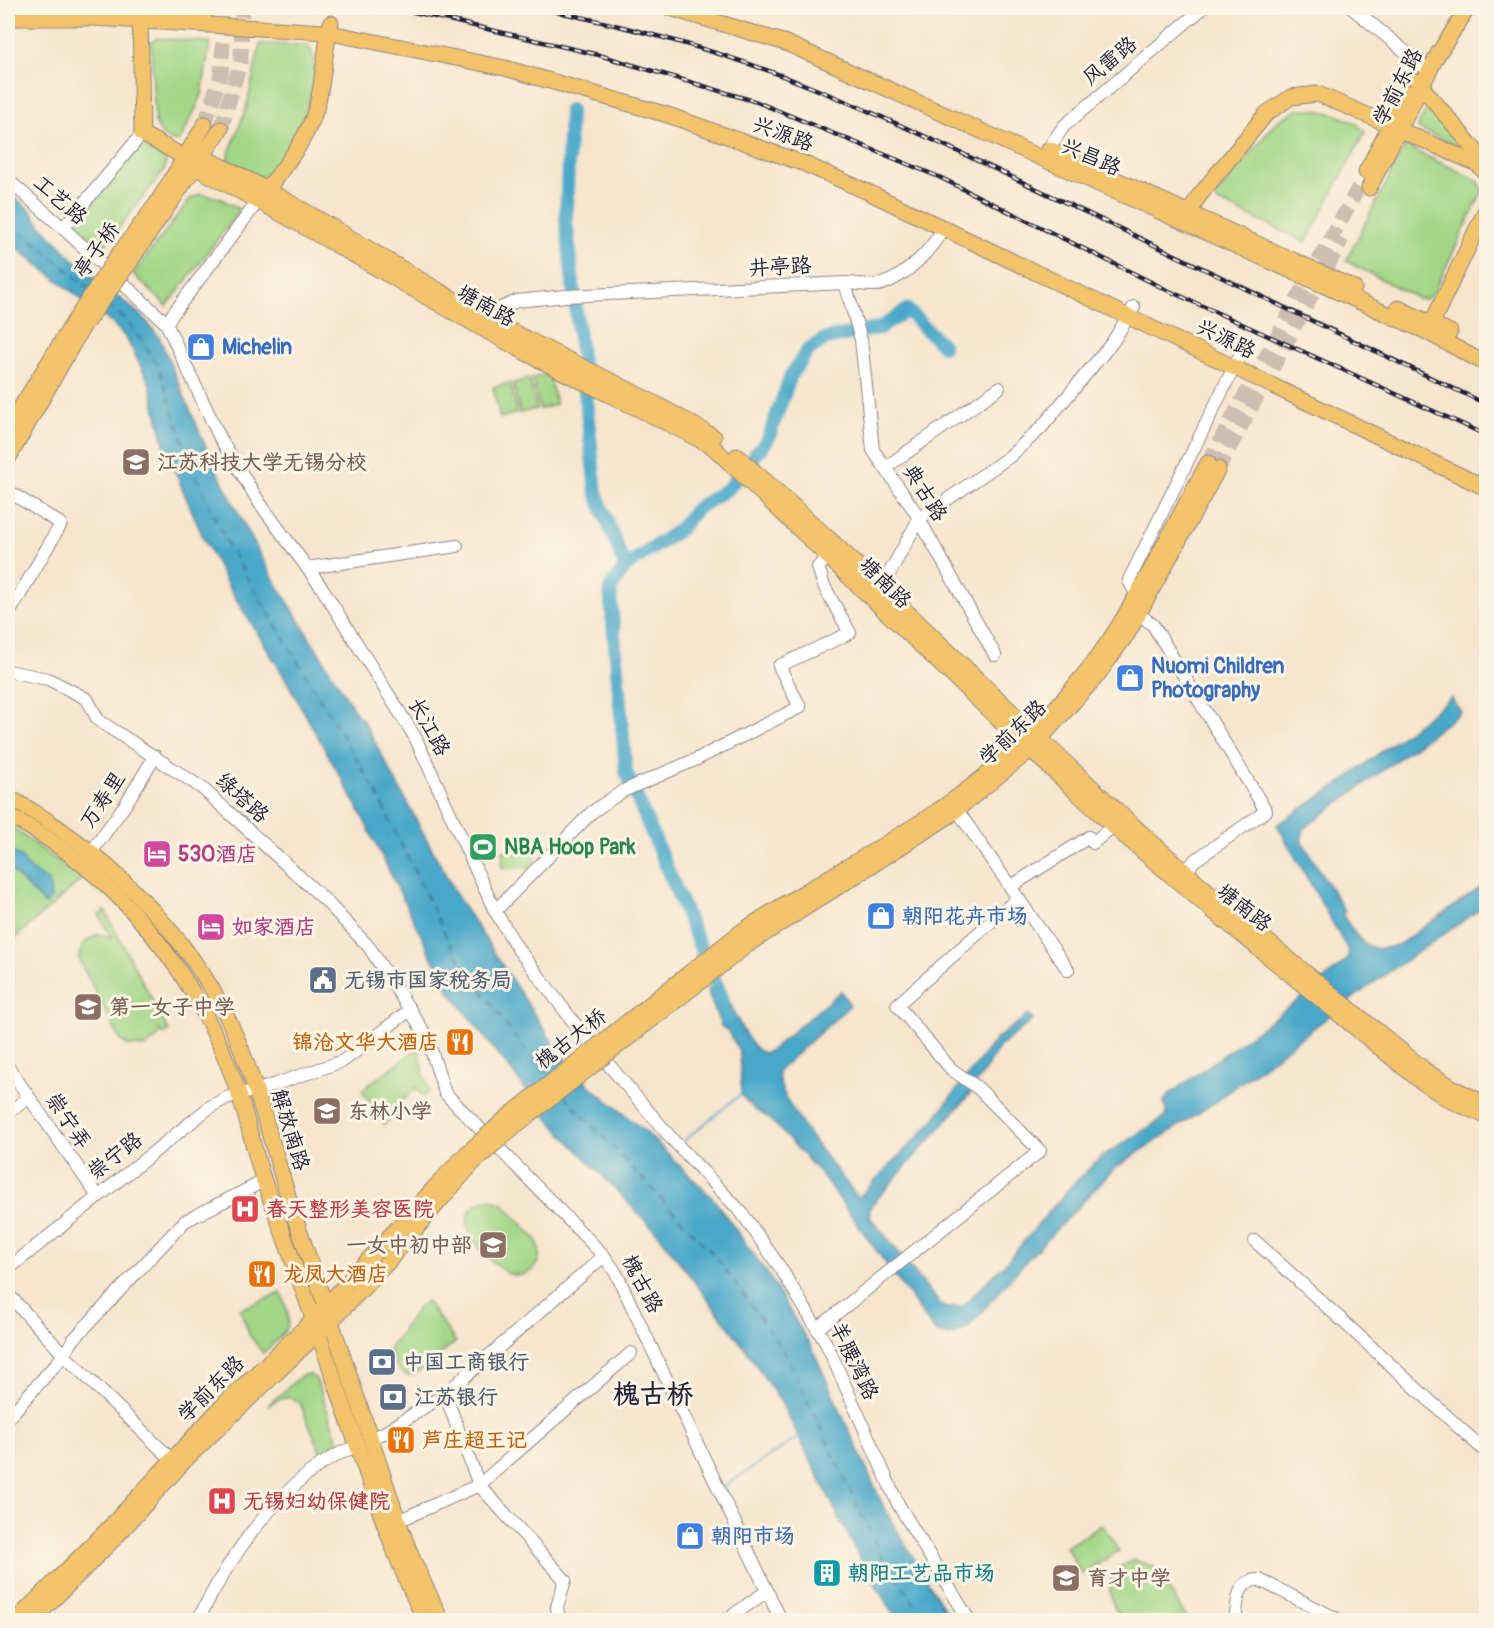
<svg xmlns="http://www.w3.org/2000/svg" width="1494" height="1628" font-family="Pangolin,'LXGW WenKai TC',sans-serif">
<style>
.green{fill:#a3d787;stroke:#627c61;stroke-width:1.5}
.water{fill:#4aa8c9;stroke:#366582;stroke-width:1.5}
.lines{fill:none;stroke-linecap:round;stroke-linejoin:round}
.stream{stroke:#4aa8c9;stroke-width:2}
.river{stroke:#4aa8c9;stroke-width:14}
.ferry{stroke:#325874;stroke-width:1.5;stroke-dasharray:8 6;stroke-linecap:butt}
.major-tunnel{stroke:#ccbeb0;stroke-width:15;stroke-dasharray:15 8;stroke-linecap:butt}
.minor-casing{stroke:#8c8484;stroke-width:14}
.major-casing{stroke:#8c8484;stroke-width:17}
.minor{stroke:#fff;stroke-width:12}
.major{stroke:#f2c36a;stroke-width:15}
.rail-casing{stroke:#22223b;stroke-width:4.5}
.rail{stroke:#fcf5e5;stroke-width:2;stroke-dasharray:7;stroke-linecap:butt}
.major-bridge-casing{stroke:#8c8484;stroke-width:17;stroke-linecap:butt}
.major-bridge{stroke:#f2c36a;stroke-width:15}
.labels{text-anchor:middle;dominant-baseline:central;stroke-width:6;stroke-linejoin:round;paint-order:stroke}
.street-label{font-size:21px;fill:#22223b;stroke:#fcf5e5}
.shop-label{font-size:21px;font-weight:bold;fill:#366cbe;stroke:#fcf5e5;text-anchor:start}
.education-label{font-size:21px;font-weight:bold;fill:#785e54;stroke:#fcf5e5;text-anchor:start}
.leisure-label{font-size:21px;font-weight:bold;fill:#27864d;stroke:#fcf5e5;text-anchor:start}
.hotel-label{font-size:21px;font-weight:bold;fill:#b23c85;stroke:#fcf5e5;text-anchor:start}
.service-label{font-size:21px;font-weight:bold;fill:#4e5e75;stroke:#fcf5e5;text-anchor:start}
.food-label{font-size:21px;font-weight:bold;fill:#c56008;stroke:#fcf5e5;text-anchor:start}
.health-label{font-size:21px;font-weight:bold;fill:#be3a42;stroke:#fcf5e5;text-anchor:start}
.culture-label{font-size:21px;font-weight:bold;fill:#0d838f;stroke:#fcf5e5;text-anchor:start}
.district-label{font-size:27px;font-weight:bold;fill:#22223b;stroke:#fcf5e5}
</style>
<rect width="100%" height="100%" fill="#fcf5e5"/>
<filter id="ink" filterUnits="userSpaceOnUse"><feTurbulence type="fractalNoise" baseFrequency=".0167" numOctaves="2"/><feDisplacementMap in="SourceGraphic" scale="12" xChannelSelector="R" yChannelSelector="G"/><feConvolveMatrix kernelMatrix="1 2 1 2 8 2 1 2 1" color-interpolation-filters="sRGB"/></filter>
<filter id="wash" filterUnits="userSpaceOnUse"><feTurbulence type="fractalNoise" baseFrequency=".008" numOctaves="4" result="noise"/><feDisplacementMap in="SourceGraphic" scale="24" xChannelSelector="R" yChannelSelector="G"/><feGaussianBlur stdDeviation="1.35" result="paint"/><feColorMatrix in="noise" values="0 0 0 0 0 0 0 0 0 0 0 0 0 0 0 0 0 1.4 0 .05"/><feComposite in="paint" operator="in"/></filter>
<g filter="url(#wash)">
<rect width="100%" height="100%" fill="#f7e5cd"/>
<g class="green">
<path d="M157,38L210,42L202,95L180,141C167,143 159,133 155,122L151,42Z"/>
<path d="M260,44L308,45C330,73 291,163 261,177L229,164L227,159L247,106Z"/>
<path d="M1298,109C1316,108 1354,116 1365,132L1306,242L1216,201V196L1276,122Z"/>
<polygon points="1425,112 1432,112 1474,154 1419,129 1418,125"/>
<polygon points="1405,146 1473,178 1481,185 1482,192 1435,290 1426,299 1419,299 1346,261"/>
<polygon points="144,147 166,159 165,169 104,247 81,229 78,223 81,214 137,149"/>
<polygon points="200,194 220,198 240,210 167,306 133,274 190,199"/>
<polygon points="549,374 556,405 540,409 532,378"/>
<polygon points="529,379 537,409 520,413 513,383"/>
<polygon points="510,383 517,413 500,418 493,387"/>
<polygon points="8,824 82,879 8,944"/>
<polygon points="503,851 535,851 535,868 502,868"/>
<path d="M105,911L169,1032L164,1035L160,1030L158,1037L146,1047L129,1046L121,1041L79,960C79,946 87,939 99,934L111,937L99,915Z"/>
<polygon points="419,1047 424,1075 430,1091 424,1096 415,1088 396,1108 398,1112 384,1124 362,1090"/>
<path d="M490,1199L503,1204L537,1240C546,1261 531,1280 509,1274C485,1260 440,1212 490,1199Z"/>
<path d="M281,1293C295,1327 289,1329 263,1353L250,1336L240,1309Z"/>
<path d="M426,1301L456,1342L414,1375C397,1377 395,1363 389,1349L417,1309Z"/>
<path d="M302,1375H310L316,1379L340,1447L323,1458L300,1403C288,1394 280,1398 268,1405Z"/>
<polygon points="1100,1526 1104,1527 1119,1551 1082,1574 1066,1547"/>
<path d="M1134,1560L1155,1567L1188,1620H1122C1111,1602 1102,1586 1119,1567Z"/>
</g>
<g class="water">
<polygon points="8,192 30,210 40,224 80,266 143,317 159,337 211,459 243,522 270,573 358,716 363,720 457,896 559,1052 589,1085 647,1133 715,1201 769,1276 812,1348 886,1512 951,1620 898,1620 864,1567 782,1404 747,1351 659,1235 550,1121 447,988 357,806 278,666 229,588 203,537 165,448 150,384 126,338 115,326 8,241"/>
<path d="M1451,698L1461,712L1304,829L1301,840L1345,912L1342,914C1359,939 1364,956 1398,945L1486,884V905L1372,984L1214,1103L1116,1167L1026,1261L969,1327L951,1336L936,1333L822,1175L769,1118L755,1110L741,1095L740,1053L728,1031L721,1026L707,990L721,980C727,996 746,1049 764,1053L771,1050L841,991L850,1005L778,1071C776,1100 839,1172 858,1198L930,1124L996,1039L1028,1015L1033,1020L1000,1046L969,1095L870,1207V1217L940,1304L946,1308L961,1307L1003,1266L1071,1186L1101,1157L1167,1116L1164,1101L1171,1093L1300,999L1347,960L1349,952L1277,825L1342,782Z"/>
<polygon points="8,850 20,856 32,871 49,881 51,899 45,905 8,867"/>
</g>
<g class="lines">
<g class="stream">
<polyline points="681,1143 741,1094"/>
<polyline points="723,1487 799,1437"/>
</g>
<g class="river">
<polyline points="570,110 566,219 596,492 625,567 610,589 626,772 723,1000"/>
<polyline points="625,567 680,529 697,508 729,488 768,439 791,375 808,350 825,339 880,328 907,310 943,346"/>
</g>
<g class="ferry">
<polyline points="8,224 30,238 89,288"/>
<polyline points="108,305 129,323 158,365 193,471 229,547 375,790 452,948 516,1039 547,1075"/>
<polyline points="564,1095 717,1258 785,1353 880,1553 926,1620"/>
</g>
</g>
</g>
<g filter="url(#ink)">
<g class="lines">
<g class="major-tunnel">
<polyline points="205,124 221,74 225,8"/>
<polyline points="221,129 241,60 242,8"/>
<polyline points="1208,463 1361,183"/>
<polyline points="1218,469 1342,239"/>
</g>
<g class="minor-casing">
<g id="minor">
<polyline points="1352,8 1429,71"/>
<polyline points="1048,149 1064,126 1203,8"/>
<polyline points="8,180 63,228 166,323 220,438 259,502 322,588 415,737 495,911 518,949 585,1037 672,1139 742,1213 781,1269 827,1345 898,1504 969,1620"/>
<polyline points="63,228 142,134"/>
<polyline points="845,283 861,340 873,450 914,510 995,655"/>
<path d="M478,318L517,301L566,296L845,283C856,283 872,287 882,284C907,276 932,249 944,227"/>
<polyline points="166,323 259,200"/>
<polyline points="886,467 999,388"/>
<polyline points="8,491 61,524 8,615"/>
<polyline points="307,568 457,546"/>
<polyline points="878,594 919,519 1009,457 1041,428 1112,343 1134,307"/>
<polyline points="1136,594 1129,580 1239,357"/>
<polyline points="1139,614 1153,625 1266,811 1194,861 1186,872"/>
<polyline points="8,671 48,679 87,699 98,720 202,788 324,899 369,947 410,1010 427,1037 445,1093 604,1256 616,1273 781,1620"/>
<polyline points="957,810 1068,970"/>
<polyline points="87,858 125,805 155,756"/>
<polyline points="1010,887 1089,837 1093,843 1113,826"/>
<polyline points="495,911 592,812 623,791 697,759 800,707 779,666 850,633 824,586 818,567 828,557"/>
<polyline points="8,1067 97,1195"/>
<polyline points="8,1112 29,1098"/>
<polyline points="1255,1241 1486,1452"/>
<polyline points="8,1269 210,1107 226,1098 267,1087 343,1061 410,1010"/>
<polyline points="8,1294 64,1355 171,1459"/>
<polyline points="817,1329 1040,1151 978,1088 951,1069 897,1005 1018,898"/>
<polyline points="8,1418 64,1355 73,1340 185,1221 264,1181"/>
<polyline points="371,1438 384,1433 445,1394"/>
<polyline points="398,1521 479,1485 631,1353"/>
<path d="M198,1620C229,1556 287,1471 357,1446"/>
<polyline points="559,1620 557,1607 565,1580 479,1485 445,1394 604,1256"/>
<polyline points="726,1620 767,1591"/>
<path d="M1235,1620C1238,1602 1236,1579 1260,1580L1339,1620"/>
</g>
</g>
<g class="major-casing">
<g id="major">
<polyline points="91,8 205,13"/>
<polyline points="670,8 786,43 1427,332 1486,364"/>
<polyline points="140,11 142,134 186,158"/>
<polyline points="8,18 93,18 325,32 401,47 505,68 668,115 805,164 870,193 1486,488"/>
<polyline points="1417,81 1486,163"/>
<polyline points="1400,130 1477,164 1486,173"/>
<polyline points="1049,149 1354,288"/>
<path d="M203,157C298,202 385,261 476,312C555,356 637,390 714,437"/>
<path d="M196,168C309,226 418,294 530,355C590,387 653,414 713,447L1022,742L1113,826L1208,907L1419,1080L1451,1101L1486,1116"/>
<polyline points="1366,172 1407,92"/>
<polyline points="1369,188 1438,54 1468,8"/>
<path d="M261,197C284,167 312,135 319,97C324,72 325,47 331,23"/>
<polyline points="1186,219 1199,196 1266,114 1291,97 1318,94 1390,125"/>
<polyline points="116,258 157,203 205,124"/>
<polyline points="127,266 221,129"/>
<polyline points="1398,308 1450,332"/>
<polyline points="1428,331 1486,210"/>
<polyline points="8,428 73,323"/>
<path d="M737,456C870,572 994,698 1124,817C1221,906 1324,987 1426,1071L1455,1089L1486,1104"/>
<polyline points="8,459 82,328"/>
<path d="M8,797C96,844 187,931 230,1023C259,1086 274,1155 296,1221C331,1321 365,1420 398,1521L413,1560L441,1620"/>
<path d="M8,815C115,872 194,968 235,1083C247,1115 253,1149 264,1181C294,1263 323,1346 351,1428C374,1493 394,1559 425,1620"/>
<path d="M741,932C834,869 942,822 1023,742C1057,707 1093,668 1118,627C1151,574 1178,517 1208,463"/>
<polyline points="750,943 949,816 1030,750 1096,677 1128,633 1218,469"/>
<polyline points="16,1620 107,1530 223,1405 313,1320 435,1187"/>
<polyline points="33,1620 115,1538 186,1459 340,1312 388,1262 444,1196"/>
</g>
</g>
<use href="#minor" class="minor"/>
<use href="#major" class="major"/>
<g class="rail-casing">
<g id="rail">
<polyline points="368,8 414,12 599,55 757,102 939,177 1165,289 1486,435"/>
<path d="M539,8C626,26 715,49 798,82C902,123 1003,173 1104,221C1231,282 1358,344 1486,404"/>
</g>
</g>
<use href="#rail" class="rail"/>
<g class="major-bridge-casing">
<g id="major-bridge">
<polyline points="73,323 116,258"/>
<polyline points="82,328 127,266"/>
<polyline points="435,1187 466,1154 505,1119 741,932"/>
<polyline points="444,1196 474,1162 515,1126 750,943"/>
</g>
</g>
<use href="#major-bridge" class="major-bridge"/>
</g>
</g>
<defs>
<g id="shop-square" transform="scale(1.5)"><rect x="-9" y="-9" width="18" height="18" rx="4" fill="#3f7fe0" stroke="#fcf5e5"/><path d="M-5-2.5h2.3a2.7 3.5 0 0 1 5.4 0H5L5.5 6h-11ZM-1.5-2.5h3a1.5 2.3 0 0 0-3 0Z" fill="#fff"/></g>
<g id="university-square" transform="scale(1.5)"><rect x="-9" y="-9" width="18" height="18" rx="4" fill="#8d6e63" stroke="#fcf5e5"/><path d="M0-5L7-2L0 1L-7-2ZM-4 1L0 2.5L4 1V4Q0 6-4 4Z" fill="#fff"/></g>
<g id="stadium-square" transform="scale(1.5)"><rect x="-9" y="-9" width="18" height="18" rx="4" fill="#2e9e5b" stroke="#fcf5e5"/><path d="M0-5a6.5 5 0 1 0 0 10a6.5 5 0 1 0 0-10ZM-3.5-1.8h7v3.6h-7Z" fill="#fff"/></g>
<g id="hotel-square" transform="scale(1.5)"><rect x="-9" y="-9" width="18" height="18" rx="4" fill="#d1479c" stroke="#fcf5e5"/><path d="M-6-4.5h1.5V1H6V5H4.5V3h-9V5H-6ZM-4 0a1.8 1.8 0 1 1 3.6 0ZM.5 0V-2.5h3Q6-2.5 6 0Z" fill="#fff"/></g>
<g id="civic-square" transform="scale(1.5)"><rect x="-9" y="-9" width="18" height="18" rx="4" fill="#5c6f8a" stroke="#fcf5e5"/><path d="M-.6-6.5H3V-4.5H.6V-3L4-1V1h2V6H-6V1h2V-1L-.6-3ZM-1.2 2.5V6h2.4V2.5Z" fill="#fff"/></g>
<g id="school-square" transform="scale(1.5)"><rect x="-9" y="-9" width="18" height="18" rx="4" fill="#8d6e63" stroke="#fcf5e5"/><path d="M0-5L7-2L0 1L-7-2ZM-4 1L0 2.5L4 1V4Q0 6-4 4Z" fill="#fff"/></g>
<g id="restaurant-square" transform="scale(1.5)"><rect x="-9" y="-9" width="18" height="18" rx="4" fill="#e8710a" stroke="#fcf5e5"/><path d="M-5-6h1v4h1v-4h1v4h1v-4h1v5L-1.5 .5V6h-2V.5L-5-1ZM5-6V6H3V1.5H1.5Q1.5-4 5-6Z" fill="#fff"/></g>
<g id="hospital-square" transform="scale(1.5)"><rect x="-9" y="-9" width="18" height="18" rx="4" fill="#e0444e" stroke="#fcf5e5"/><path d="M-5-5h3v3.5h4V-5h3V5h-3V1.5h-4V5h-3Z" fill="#fff"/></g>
<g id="bank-square" transform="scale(1.5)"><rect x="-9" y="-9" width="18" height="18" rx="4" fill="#5c6f8a" stroke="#fcf5e5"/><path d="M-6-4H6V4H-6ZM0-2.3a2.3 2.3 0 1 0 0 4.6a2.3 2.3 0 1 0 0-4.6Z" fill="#fff"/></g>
<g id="building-square" transform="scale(1.5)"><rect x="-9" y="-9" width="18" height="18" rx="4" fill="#0f9aa8" stroke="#fcf5e5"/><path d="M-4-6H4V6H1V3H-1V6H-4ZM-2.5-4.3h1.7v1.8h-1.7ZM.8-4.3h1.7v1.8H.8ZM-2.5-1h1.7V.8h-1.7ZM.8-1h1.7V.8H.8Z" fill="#fff"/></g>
</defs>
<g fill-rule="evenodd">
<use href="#shop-square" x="201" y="347"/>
<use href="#university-square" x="136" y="462"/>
<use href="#shop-square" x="1130" y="678"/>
<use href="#stadium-square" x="483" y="847"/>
<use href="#hotel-square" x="157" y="854"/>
<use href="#shop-square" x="881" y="916"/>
<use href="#hotel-square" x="211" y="927"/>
<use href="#civic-square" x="323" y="980"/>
<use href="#school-square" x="88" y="1007"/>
<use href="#restaurant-square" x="460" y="1042"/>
<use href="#school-square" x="327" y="1111"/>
<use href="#hospital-square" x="245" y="1209"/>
<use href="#school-square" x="493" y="1245"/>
<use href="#restaurant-square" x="262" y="1274"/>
<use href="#bank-square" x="382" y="1362"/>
<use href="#bank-square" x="393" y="1397"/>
<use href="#restaurant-square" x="401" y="1440"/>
<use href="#hospital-square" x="222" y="1501"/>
<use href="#shop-square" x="690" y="1536"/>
<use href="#building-square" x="827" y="1573"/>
<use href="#school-square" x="1066" y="1578"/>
</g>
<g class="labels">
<g class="street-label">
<text transform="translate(1110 61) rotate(-40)">风雷路</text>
<text transform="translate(1398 87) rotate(-63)">学前东路</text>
<text transform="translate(783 134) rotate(20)">兴源路</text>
<text transform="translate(1091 157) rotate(24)">兴昌路</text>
<text transform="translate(60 200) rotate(41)">工艺路</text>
<text transform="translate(97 250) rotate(-55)">亭子桥</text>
<text transform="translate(780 267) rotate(-3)">井亭路</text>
<text transform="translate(486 306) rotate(29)">塘南路</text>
<text transform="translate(1226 339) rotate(26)">兴源路</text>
<text transform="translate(925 493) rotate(58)">典古路</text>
<text transform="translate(885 583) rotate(44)">塘南路</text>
<text transform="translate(429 727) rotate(61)">长江路</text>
<text transform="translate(1013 733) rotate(-44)">学前东路</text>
<text transform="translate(242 798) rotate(42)">绿塔路</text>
<text transform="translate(103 800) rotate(-56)">万寿里</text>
<text transform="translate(1244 908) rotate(38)">塘南路</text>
<text transform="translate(571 1039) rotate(-38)">槐古大桥</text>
<text transform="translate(68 1121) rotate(56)">崇宁弄</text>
<text transform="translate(290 1130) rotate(73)">解放南路</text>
<text transform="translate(115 1156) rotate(-38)">崇宁路</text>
<text transform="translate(642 1284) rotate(62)">槐古路</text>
<text transform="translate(854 1361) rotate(64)">羊腰湾路</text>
<text transform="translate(211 1389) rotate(-45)">学前东路</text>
</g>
<g class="shop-label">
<text x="222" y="347">Michelin</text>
<text x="1151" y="666">Nuomi Children<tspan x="1151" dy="24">Photography</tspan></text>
<text x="902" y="916">朝阳花卉市场</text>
<text x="711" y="1536">朝阳市场</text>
</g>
<g class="education-label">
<text x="157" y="462">江苏科技大学无锡分校</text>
<text x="109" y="1007">第一女子中学</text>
<text x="348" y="1111">东林小学</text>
<text x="472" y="1245" text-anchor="end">一女中初中部</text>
<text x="1087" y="1578">育才中学</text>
</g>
<g class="leisure-label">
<text x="504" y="847">NBA Hoop Park</text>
</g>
<g class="hotel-label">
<text x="178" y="854">530酒店</text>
<text x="232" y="927">如家酒店</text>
</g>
<g class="service-label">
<text x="344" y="980">无锡市国家税务局</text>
<text x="403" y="1362">中国工商银行</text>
<text x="414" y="1397">江苏银行</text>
</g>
<g class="food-label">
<text x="439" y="1042" text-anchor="end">锦沧文华大酒店</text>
<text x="283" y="1274">龙凤大酒店</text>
<text x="422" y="1440">芦庄超王记</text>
</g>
<g class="health-label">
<text x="266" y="1209">春天整形美容医院</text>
<text x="243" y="1501">无锡妇幼保健院</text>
</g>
<g class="culture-label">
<text x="848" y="1573">朝阳工艺品市场</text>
</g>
<g class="district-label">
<text x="653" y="1394">槐古桥</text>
</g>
</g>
<rect width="1494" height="1628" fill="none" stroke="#fcf5e5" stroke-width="30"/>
</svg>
